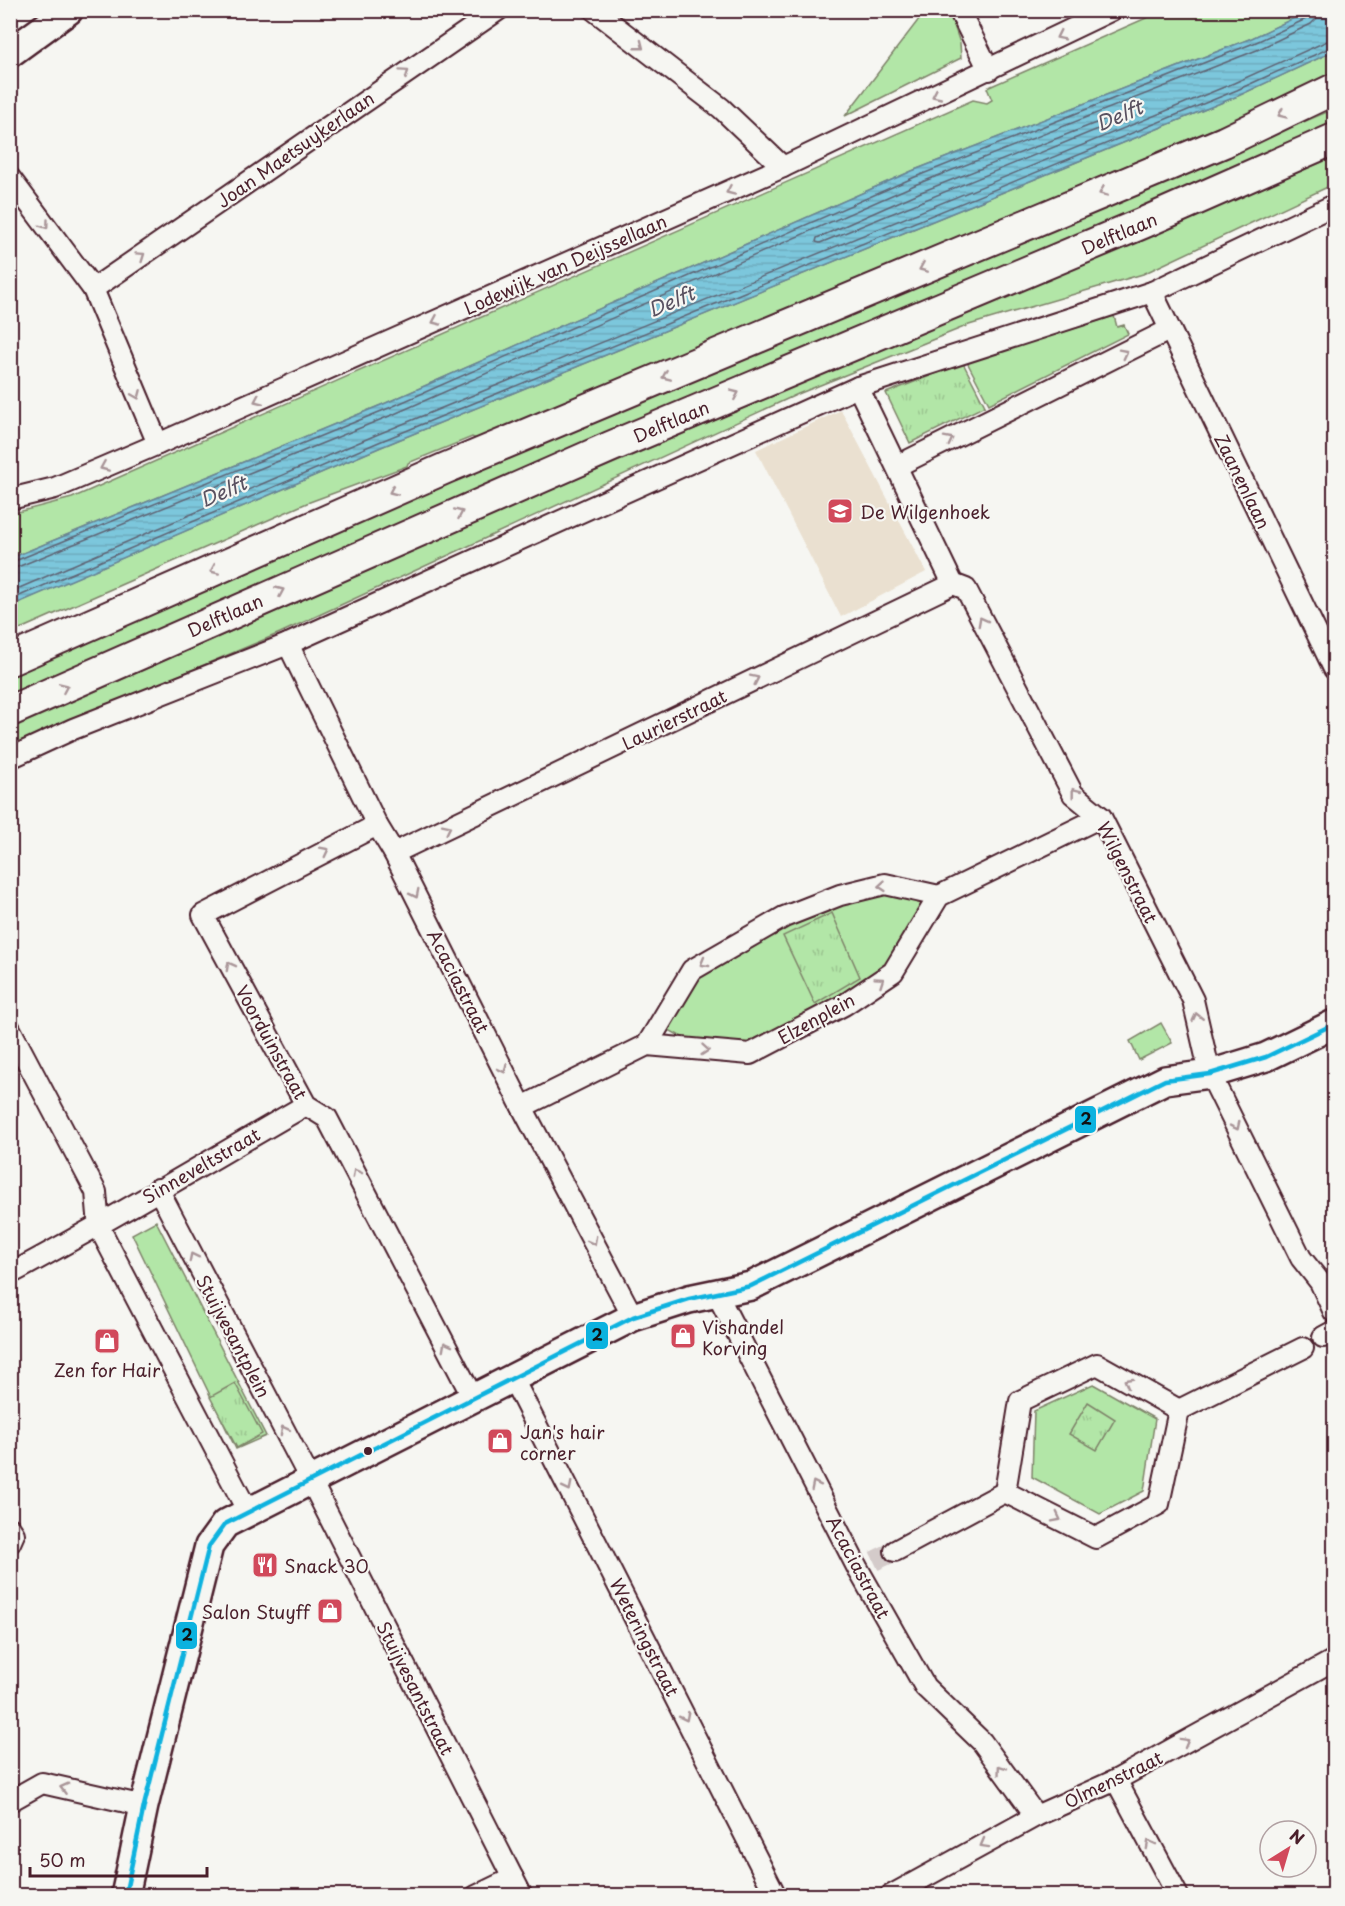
<svg xmlns="http://www.w3.org/2000/svg" width="1345" height="1906" font-family="'Playpen Sans',sans-serif">
<style>
.built{fill:#eae0d0}
.grass{fill:#b2e6a7;stroke:#7e8269;stroke-width:1.5}
.park{fill:url(#park-tufts);stroke:#7e8269;stroke-width:1.5}
.water{fill:url(#water-rules);stroke:#688495;stroke-width:1.5}
.lines{fill:none;stroke-linecap:round;stroke-linejoin:round}
.shore{stroke:#5e6272;stroke-width:1.5}
.street-tunnel{stroke:#d4cbca;stroke-width:20;stroke-dasharray:20 10;stroke-linecap:butt}
.street-casing{stroke:#4a1f2b;stroke-width:24}
.secondary-casing{stroke:#4a1f2b;stroke-width:32}
.primary-casing{stroke:#4a1f2b;stroke-width:34}
.street{stroke:#f6f6f2;stroke-width:20}
.secondary{stroke:#f6f6f2;stroke-width:27}
.primary{stroke:#f6f6f2;stroke-width:30}
.bus-1-casing{stroke:#f6f6f2;stroke-width:9}
.bus-1{stroke:#0bb2df;stroke-width:4.5}
.oneway{stroke:#a99598}
.bus-dot{fill:#4a1f2b;stroke:#f6f6f2;stroke-width:2}
.labels{text-anchor:middle;dominant-baseline:central;stroke-width:4.5;stroke-linejoin:round;paint-order:stroke}
.street-label{font-size:18px;fill:#4a1f2b;stroke:#f6f6f2}
.poi-label{font-size:18px;fill:#4a1f2b;stroke:#f6f6f2;text-anchor:start}
.water-label{font-size:20px;font-style:italic;fill:#595160;stroke:#f6f6f2}
.line-badge{stroke:#f6f6f2;stroke-width:2}
.pale-badge-label{font-size:16px;text-anchor:middle;font-weight:bold;fill:#111}
</style>
<defs>
<pattern id="park-tufts" width="24" height="20" patternUnits="userSpaceOnUse" patternTransform="scale(1.5)"><rect width="24" height="20" fill="#b2e6a7"/><path d="M3 7l-1-3M5 7V3M7 7l1-3M15 17l-1-3M17 17v-4M19 17l1-3" fill="none" stroke="#9bc590"/></pattern>
<pattern id="water-rules" width="6" height="5" patternUnits="userSpaceOnUse" patternTransform="scale(1.5)"><rect width="6" height="5" fill="#7cc7dc"/><path d="M0 2.5h6" fill="none" stroke="#6daabd"/></pattern>
</defs>
<rect width="100%" height="100%" fill="#f6f6f2"/>
<filter id="ink" filterUnits="userSpaceOnUse"><feTurbulence type="fractalNoise" baseFrequency=".0167" numOctaves="2"/><feDisplacementMap in="SourceGraphic" scale="12" xChannelSelector="R" yChannelSelector="G"/><feConvolveMatrix kernelMatrix="1 2 1 2 8 2 1 2 1" color-interpolation-filters="sRGB"/></filter>
<g filter="url(#ink)">
<polygon class="built" points="841,410 926,572 841,617 756,450"/>
<g class="grass">
<polygon points="926,10 949,11 960,43 961,58 845,116"/>
<polygon points="1162,11 1309,11 1252,38 912,171 386,403 11,558 10,514 72,498 973,100 987,103 992,100 987,88"/>
<polygon points="1334,51 1334,77 1323,83 476,439 472,437 408,463 407,466 307,503 11,633 10,606 381,447 1240,95"/>
<polygon points="1334,109 1334,129 11,695 10,676 290,551"/>
<polygon points="1334,157 1334,184 1143,274 969,325 798,394 280,633 11,746 10,729 537,496"/>
<polygon points="1114,316 1117,327 1124,325 1128,334 989,404 967,362"/>
<polygon points="884,889 939,896 888,968 748,1045 695,1044 667,1029 702,970 825,904"/>
<polygon points="1161,1023 1172,1043 1139,1060 1130,1041"/>
<polygon points="156,1221 266,1436 236,1449 132,1234"/>
<polygon points="1093,1384 1155,1419 1144,1491 1100,1514 1032,1477 1034,1411"/>
</g>
<g class="park">
<polygon points="963,363 985,406 910,443 886,393"/>
<polygon points="832,913 860,977 815,1004 783,936"/>
<polygon points="235,1383 262,1434 237,1448 210,1397"/>
<polygon points="1088,1402 1115,1419 1097,1450 1069,1434"/>
</g>
<polygon class="water" points="1309,11 1334,11 1334,51 1240,95 381,447 11,606 11,558 386,403 912,171 1252,38"/>
<g class="lines">
<g class="shore">
<polygon points="1106,119 1110,121 1108,125 820,243 816,242 817,238 921,192"/>
<polyline points="10,563 389,408 915,177 1254,43 1306,19 1310,10"/>
<polyline points="10,570 392,415 917,184 1257,50 1311,24 1316,19 1318,10"/>
<polyline points="10,592 376,435 1234,83 1334,38"/>
<polyline points="10,600 379,442 1237,90 1334,46"/>
</g>
<polyline class="street-tunnel" points="874,1561 895,1551"/>
<g class="street-casing">
<g id="street">
<polyline points="594,10 721,108 783,167"/>
<polyline points="959,10 989,70"/>
<polyline points="10,178 93,289 158,444"/>
<polyline points="93,289 498,10"/>
<polyline points="1152,292 1334,669"/>
<polyline points="858,387 953,584 966,589 1073,794 1101,817 1193,1000 1210,1074 1301,1258 1320,1282 1334,1312"/>
<polyline points="897,466 1169,330"/>
<polyline points="10,499 55,488 158,444 783,167 1112,10"/>
<polyline points="288,644 377,825 394,853 522,1107 633,1317"/>
<polyline points="10,758 73,729 288,644 858,387 1152,292 1334,205"/>
<polyline points="377,825 203,915 306,1105 327,1118 473,1398"/>
<polyline points="394,853 953,584"/>
<polyline points="10,1029 96,1192 99,1227 248,1512"/>
<polyline points="647,1045 692,970 784,917 840,895 885,884 939,896"/>
<polyline points="522,1107 647,1045 750,1054 844,1005 893,972 939,896 1101,817"/>
<polyline points="158,1189 311,1481 522,1896"/>
<path d="M10,1274C110,1221 207,1162 306,1105"/>
<polyline points="717,1294 858,1569 925,1687 982,1742 1036,1816"/>
<polyline points="1323,1337 1334,1331"/>
<polyline points="513,1379 776,1896"/>
<polyline points="1179,1410 1303,1348"/>
<polyline points="1005,1492 1020,1401 1097,1364 1179,1410"/>
<polyline points="1005,1492 1096,1538 1159,1504 1179,1410"/>
<polyline points="10,1528 14,1534 10,1543"/>
<polyline points="895,1551 1005,1492"/>
<polyline points="1116,1780 1178,1896"/>
<polyline points="10,1801 42,1783 144,1806"/>
<polyline points="476,1896 513,1878"/>
<polyline points="890,1896 1036,1816 1116,1780 1334,1660"/>
</g>
</g>
<g class="secondary-casing">
<g id="secondary">
<polyline points="10,53 69,10"/>
<polyline points="125,1896 144,1806 209,1546 225,1524 633,1317 689,1299 751,1286 1165,1080 1210,1074 1266,1057 1334,1024"/>
</g>
</g>
<g class="primary-casing">
<g id="primary">
<polyline points="10,660 446,468 1224,142 1334,89"/>
<polyline points="10,711 610,447 1143,223 1334,139"/>
</g>
</g>
<use href="#street" class="street"/>
<use href="#secondary" class="secondary"/>
<use href="#primary" class="primary"/>
<g class="bus-1-casing">
<polyline id="bus-1" points="125,1896 144,1806 209,1546 225,1524 633,1317 689,1299 751,1286 1165,1080 1210,1074 1266,1057 1334,1024"/>
</g>
<use href="#bus-1" class="bus-1"/>
</g>
<defs><path id="oneway-chevron" d="M-2-3.5L2.5 0L-2 3.5" fill="none" stroke-width="1.6" stroke-linecap="round" stroke-linejoin="round" transform="scale(1.5)"/></defs>
<g class="oneway">
<use href="#oneway-chevron" transform="translate(1060 36) rotate(154)"/>
<use href="#oneway-chevron" transform="translate(640 46) rotate(38)"/>
<use href="#oneway-chevron" transform="translate(405 73) rotate(-35)"/>
<use href="#oneway-chevron" transform="translate(936 95) rotate(155)"/>
<use href="#oneway-chevron" transform="translate(1282 114) rotate(155)"/>
<use href="#oneway-chevron" transform="translate(730 191) rotate(156)"/>
<use href="#oneway-chevron" transform="translate(1103 192) rotate(157)"/>
<use href="#oneway-chevron" transform="translate(45 225) rotate(54)"/>
<use href="#oneway-chevron" transform="translate(141 256) rotate(-35)"/>
<use href="#oneway-chevron" transform="translate(923 268) rotate(157)"/>
<use href="#oneway-chevron" transform="translate(436 321) rotate(156)"/>
<use href="#oneway-chevron" transform="translate(1124 353) rotate(-27)"/>
<use href="#oneway-chevron" transform="translate(666 376) rotate(157)"/>
<use href="#oneway-chevron" transform="translate(735 394) rotate(-23)"/>
<use href="#oneway-chevron" transform="translate(137 395) rotate(67)"/>
<use href="#oneway-chevron" transform="translate(258 400) rotate(156)"/>
<use href="#oneway-chevron" transform="translate(949 440) rotate(-27)"/>
<use href="#oneway-chevron" transform="translate(104 467) rotate(157)"/>
<use href="#oneway-chevron" transform="translate(393 491) rotate(156)"/>
<use href="#oneway-chevron" transform="translate(459 513) rotate(-24)"/>
<use href="#oneway-chevron" transform="translate(214 570) rotate(156)"/>
<use href="#oneway-chevron" transform="translate(280 591) rotate(-24)"/>
<use href="#oneway-chevron" transform="translate(982 621) rotate(-118)"/>
<use href="#oneway-chevron" transform="translate(755 679) rotate(-26)"/>
<use href="#oneway-chevron" transform="translate(64 687) rotate(-24)"/>
<use href="#oneway-chevron" transform="translate(1075 792) rotate(-128)"/>
<use href="#oneway-chevron" transform="translate(447 828) rotate(-26)"/>
<use href="#oneway-chevron" transform="translate(325 851) rotate(-27)"/>
<use href="#oneway-chevron" transform="translate(882 886) rotate(175)"/>
<use href="#oneway-chevron" transform="translate(415 894) rotate(63)"/>
<use href="#oneway-chevron" transform="translate(704 963) rotate(150)"/>
<use href="#oneway-chevron" transform="translate(230 966) rotate(-118)"/>
<use href="#oneway-chevron" transform="translate(880 981) rotate(-34)"/>
<use href="#oneway-chevron" transform="translate(1197 1017) rotate(-103)"/>
<use href="#oneway-chevron" transform="translate(705 1050) rotate(5)"/>
<use href="#oneway-chevron" transform="translate(503 1069) rotate(63)"/>
<use href="#oneway-chevron" transform="translate(1236 1126) rotate(64)"/>
<use href="#oneway-chevron" transform="translate(356 1173) rotate(-118)"/>
<use href="#oneway-chevron" transform="translate(593 1241) rotate(62)"/>
<use href="#oneway-chevron" transform="translate(193 1257) rotate(-117)"/>
<use href="#oneway-chevron" transform="translate(446 1346) rotate(-118)"/>
<use href="#oneway-chevron" transform="translate(1128 1382) rotate(-151)"/>
<use href="#oneway-chevron" transform="translate(284 1430) rotate(-119)"/>
<use href="#oneway-chevron" transform="translate(815 1485) rotate(-117)"/>
<use href="#oneway-chevron" transform="translate(568 1487) rotate(63)"/>
<use href="#oneway-chevron" transform="translate(1057 1518) rotate(27)"/>
<use href="#oneway-chevron" transform="translate(685 1717) rotate(63)"/>
<use href="#oneway-chevron" transform="translate(1185 1742) rotate(-29)"/>
<use href="#oneway-chevron" transform="translate(1001 1769) rotate(-126)"/>
<use href="#oneway-chevron" transform="translate(64 1788) rotate(-166)"/>
<use href="#oneway-chevron" transform="translate(984 1844) rotate(151)"/>
<use href="#oneway-chevron" transform="translate(1150 1844) rotate(-118)"/>
</g>
</g>
<defs>
<g id="school-square" transform="scale(1.35)"><rect x="-9" y="-9" width="18" height="18" rx="4" fill="#d1495b" stroke="#f6f6f2"/><path d="M0-5L7-2L0 1L-7-2ZM-4 1L0 2.5L4 1V4Q0 6-4 4Z" fill="#fff"/></g>
<g id="shop-square" transform="scale(1.35)"><rect x="-9" y="-9" width="18" height="18" rx="4" fill="#d1495b" stroke="#f6f6f2"/><path d="M-5-2.5h2.3a2.7 3.5 0 0 1 5.4 0H5L5.5 6h-11ZM-1.5-2.5h3a1.5 2.3 0 0 0-3 0Z" fill="#fff"/></g>
<g id="restaurant-square" transform="scale(1.35)"><rect x="-9" y="-9" width="18" height="18" rx="4" fill="#d1495b" stroke="#f6f6f2"/><path d="M-5-6h1v4h1v-4h1v4h1v-4h1v5L-1.5 .5V6h-2V.5L-5-1ZM5-6V6H3V1.5H1.5Q1.5-4 5-6Z" fill="#fff"/></g>
</defs>
<g fill-rule="evenodd">
<use href="#school-square" x="840" y="511"/>
<use href="#shop-square" x="683" y="1336"/>
<use href="#shop-square" x="107" y="1341"/>
<use href="#shop-square" x="500" y="1441"/>
<use href="#restaurant-square" x="265" y="1565"/>
<use href="#shop-square" x="330" y="1611"/>
</g>
<circle class="bus-dot" cx="368" cy="1451" r="5"/>
<g class="labels">
<g class="street-label">
<text transform="translate(295 149) rotate(-35)">Joan Maetsuykerlaan</text>
<text transform="translate(1119 233) rotate(-23)">Delftlaan</text>
<text transform="translate(565 264) rotate(-24)">Lodewijk van Deijssellaan</text>
<text transform="translate(671 421) rotate(-23)">Delftlaan</text>
<text transform="translate(1243 481) rotate(64)">Zaanenlaan</text>
<text transform="translate(225 615) rotate(-24)">Delftlaan</text>
<text transform="translate(674 719) rotate(-26)">Laurierstraat</text>
<text transform="translate(1128 872) rotate(63)">Wilgenstraat</text>
<text transform="translate(459 981) rotate(63)">Acaciastraat</text>
<text transform="translate(816 1018) rotate(-29)">Elzenplein</text>
<text transform="translate(272 1042) rotate(61)">Voorduinstraat</text>
<text transform="translate(201 1165) rotate(-30)">Sinneveltstraat</text>
<text transform="translate(234 1336) rotate(62)">Stuijvesantplein</text>
<text transform="translate(859 1567) rotate(62)">Acaciastraat</text>
<text transform="translate(645 1637) rotate(63)">Weteringstraat</text>
<text transform="translate(416 1688) rotate(63)">Stuijvesantstraat</text>
<text transform="translate(1113 1779) rotate(-26)">Olmenstraat</text>
</g>
<g class="poi-label">
<text x="860" y="511">De Wilgenhoek</text>
<text x="702" y="1326">Vishandel<tspan x="702" dy="21">Korving</tspan></text>
<text x="107" y="1369" text-anchor="middle">Zen for Hair</text>
<text x="520" y="1431">Jan's hair<tspan x="520" dy="21">corner</tspan></text>
<text x="284" y="1565">Snack 30</text>
<text x="310" y="1611" text-anchor="end">Salon Stuyff</text>
</g>
<g class="water-label">
<text transform="translate(1119 115) rotate(-23)">Delft</text>
<text transform="translate(671 301) rotate(-23)">Delft</text>
<text transform="translate(223 491) rotate(-24)">Delft</text>
</g>
</g>
<g class="line-badge">
<rect x="1074" y="1105" width="23" height="29" rx="6" fill="#0bb2df"/>
<rect x="585" y="1321" width="24" height="29" rx="6" fill="#0bb2df"/>
<rect x="175" y="1621" width="23" height="29" rx="6" fill="#0bb2df"/>
</g>
<g class="pale-badge-label">
<text x="1086" y="1125">2</text>
<text x="597" y="1341">2</text>
<text x="187" y="1641">2</text>
</g>
<rect width="1345" height="1906" fill="none" stroke="#f6f6f2" stroke-width="36"/>
<rect x="18" y="18" width="1309" height="1870" fill="none" stroke="#4a1f2b" stroke-width="2" filter="url(#ink)"/>
<g transform="translate(1288 1849) rotate(37)"><circle r="28" fill="#f6f6f2" stroke="#b1a0a2" stroke-width="1.5"/>
<path d="M0-4.5L10 22L0 15L-10 22Z" fill="#d1495b"/>
<text y="-9" font-size="16" font-weight="bold" text-anchor="middle" fill="#4a1f2b">N</text>
</g>
<path d="M30 1867v9h177v-9" fill="none" stroke="#4a1f2b" stroke-width="3"/>
<text x="39" y="1867" font-size="18" fill="#4a1f2b" stroke="#f6f6f2" stroke-width="4.5" paint-order="stroke">50 m</text>
</svg>
